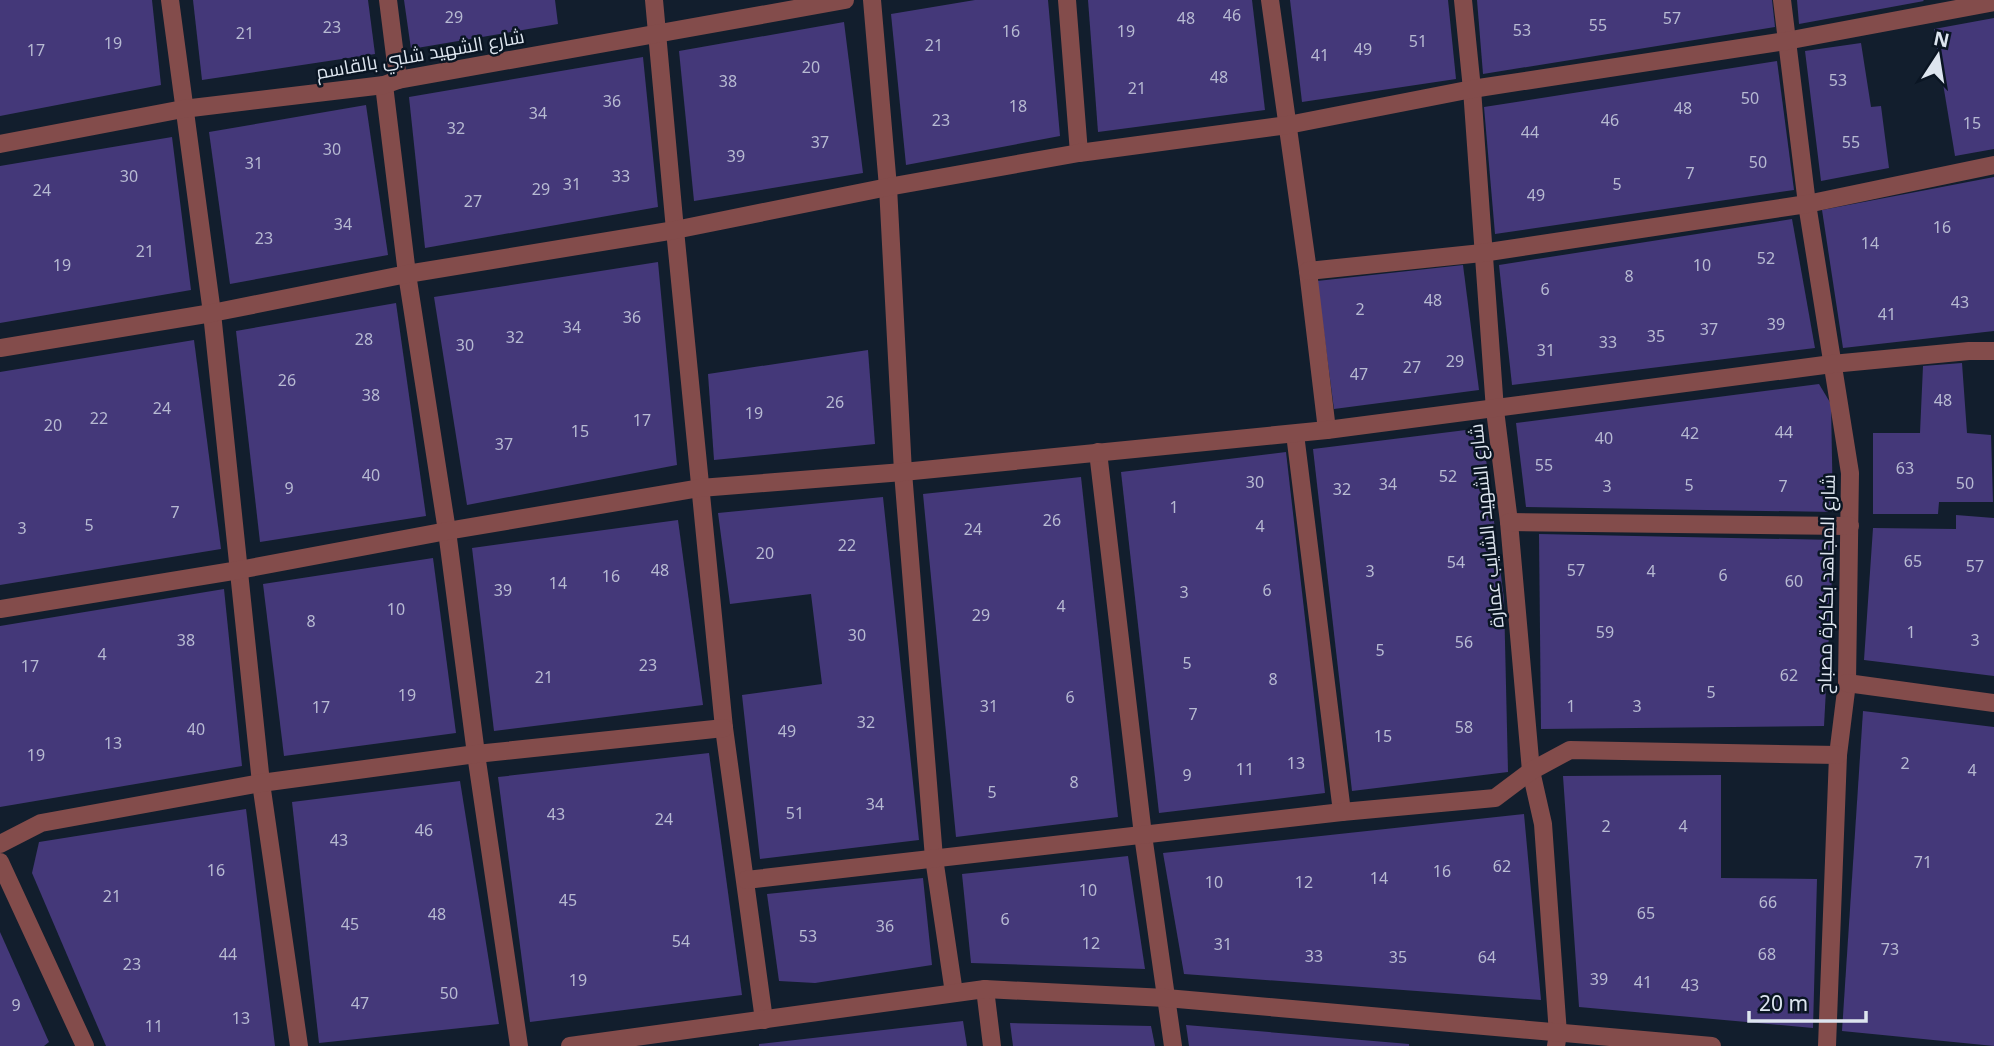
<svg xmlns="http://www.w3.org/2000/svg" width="1994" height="1046" font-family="'Noto Sans',Cairo,sans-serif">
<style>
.building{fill:#443879}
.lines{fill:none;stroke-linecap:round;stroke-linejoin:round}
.minor{stroke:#834c4b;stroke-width:18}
.labels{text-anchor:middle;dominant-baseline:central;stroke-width:5;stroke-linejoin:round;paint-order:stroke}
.number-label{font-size:16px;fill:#b7bad2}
.street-label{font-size:19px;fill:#dde5ef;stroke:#0a1523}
</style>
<rect width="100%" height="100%" fill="#121e2d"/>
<g class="building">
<polygon points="0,0 152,0 161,85 0,116"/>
<polygon points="193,0 368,0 375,54 202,80"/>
<polygon points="404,0 555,0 558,24 411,49"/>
<polygon points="975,0 1048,0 1060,136 906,165 891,14"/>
<polygon points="1088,0 1252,0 1265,110 1098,132"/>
<polygon points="1290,0 1448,0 1456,79 1302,102"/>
<polygon points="1477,0 1772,0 1775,27 1483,74"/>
<polygon points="1797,0 1923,0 1924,1 1799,24"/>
<polygon points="1994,18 1994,149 1955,156 1934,29"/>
<polygon points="844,22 863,173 694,201 679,51"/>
<polygon points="1861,43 1871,107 1881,106 1889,168 1821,181 1805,51"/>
<polygon points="643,57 658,207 425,248 409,97"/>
<polygon points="1777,61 1794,190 1495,234 1484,107"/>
<polygon points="366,105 388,255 230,284 209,132"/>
<polygon points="172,137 191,290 0,323 0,166"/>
<polygon points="1994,177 1994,331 1843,348 1822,210"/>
<polygon points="1792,219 1815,348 1512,385 1499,265"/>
<polygon points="658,262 677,465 467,505 434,297"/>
<polygon points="1463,265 1479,390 1334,409 1317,281"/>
<polygon points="396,303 426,516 260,542 236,331"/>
<polygon points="194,340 221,549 0,585 0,372"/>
<polygon points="868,350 875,444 714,460 708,374"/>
<polygon points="1962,363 1967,433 1991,435 1993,502 1939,502 1938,514 1873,514 1873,433 1920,433 1923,366"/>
<polygon points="1819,384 1831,404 1833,512 1526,507 1516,423"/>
<polygon points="1482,428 1504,599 1508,772 1352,791 1313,449"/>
<polygon points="1286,452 1325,793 1159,813 1121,472"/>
<polygon points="1081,477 1118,817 956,837 923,494"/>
<polygon points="883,497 919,840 760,859 742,695 822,684 811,594 730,604 718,513"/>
<polygon points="1956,515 1994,518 1994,676 1864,660 1873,528 1956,529"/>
<polygon points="678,520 703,705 494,731 472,548"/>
<polygon points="1539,534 1834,540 1824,726 1541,729"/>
<polygon points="433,558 456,733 284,756 263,584"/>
<polygon points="224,589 242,766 0,807 0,626"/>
<polygon points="1863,711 1994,727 1994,1046 1842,1031"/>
<polygon points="709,753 742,995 530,1022 498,777"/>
<polygon points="1721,775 1721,878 1817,879 1813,1028 1579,1007 1563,776"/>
<polygon points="460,781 499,1024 319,1043 292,802"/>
<polygon points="246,809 275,1046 106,1046 32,873 39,842"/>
<polygon points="1524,814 1541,1000 1184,974 1163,853"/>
<polygon points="1128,856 1145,969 971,963 962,874"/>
<polygon points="923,878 932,965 815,983 779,981 767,894"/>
<polygon points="0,932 49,1042 44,1046 0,1046"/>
<polygon points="963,1021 967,1046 759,1046 759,1044"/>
<polygon points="1010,1023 1151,1026 1155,1046 1013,1046"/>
<polygon points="1186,1025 1409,1044 1409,1046 1189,1046"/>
</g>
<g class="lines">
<g class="minor">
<polyline points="170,0 212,313 261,783 299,1046"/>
<polyline points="388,0 398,80"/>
<polyline points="654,0 675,230 724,728 764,1020"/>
<polyline points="872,0 888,187 903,472 934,858 954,993"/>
<polyline points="1067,0 1079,153"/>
<polyline points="1270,0 1308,271 1327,430"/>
<polyline points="1463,0 1472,89 1495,410 1509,522 1531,771 1543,824 1558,1034 1556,1046"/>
<polyline points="1782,0 1807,204 1850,473 1847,683 1838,755 1827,1046"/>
<polyline points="384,85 407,274 447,531 476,754 519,1046"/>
<polyline points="0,144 183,109 384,85 398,80 845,0"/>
<polyline points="1308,271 1482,253 1807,204 1994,165"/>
<polyline points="0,348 212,313 407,274 675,230 888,187 1079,153 1288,125 1472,89 1786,41 1994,2"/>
<polyline points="1295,434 1342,812"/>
<polyline points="1098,452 1143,835 1173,1046"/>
<polyline points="1509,522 1850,526"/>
<polyline points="0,609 239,570 447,531 700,488 903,472 1327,430 1832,364 1969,351 1994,351"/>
<polyline points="1847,683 1994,703"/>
<polyline points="0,844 41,823 261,783 476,754 724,728"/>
<polyline points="0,862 85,1046"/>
<polyline points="746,880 1342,812 1495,798 1531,771 1570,750 1838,755"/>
<polyline points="985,989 992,1046"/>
<polyline points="570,1046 985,989 1166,998 1712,1046"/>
</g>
</g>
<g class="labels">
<g class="number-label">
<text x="1232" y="15">46</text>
<text x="454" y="17">29</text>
<text x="1186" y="18">48</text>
<text x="1672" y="18">57</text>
<text x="1598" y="25">55</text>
<text x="332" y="27">23</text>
<text x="1522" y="30">53</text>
<text x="1011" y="31">16</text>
<text x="1126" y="31">19</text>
<text x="245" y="33">21</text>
<text x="1418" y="41">51</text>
<text x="113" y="43">19</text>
<text x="934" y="45">21</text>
<text x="1363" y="49">49</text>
<text x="36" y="50">17</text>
<text x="1320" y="55">41</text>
<text x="811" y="67">20</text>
<text x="1219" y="77">48</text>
<text x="1838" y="80">53</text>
<text x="728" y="81">38</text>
<text x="1137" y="88">21</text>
<text x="1750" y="98">50</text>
<text x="612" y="101">36</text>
<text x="1018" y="106">18</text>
<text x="1683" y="108">48</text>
<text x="538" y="113">34</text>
<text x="941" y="120">23</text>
<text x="1610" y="120">46</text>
<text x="1972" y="123">15</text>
<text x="456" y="128">32</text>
<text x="1530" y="132">44</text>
<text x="820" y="142">37</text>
<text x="1851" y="142">55</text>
<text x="332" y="149">30</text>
<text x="736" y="156">39</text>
<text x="1758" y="162">50</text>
<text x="254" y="163">31</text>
<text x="1690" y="173">7</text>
<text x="129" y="176">30</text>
<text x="621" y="176">33</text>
<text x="572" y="184">31</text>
<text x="1617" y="184">5</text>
<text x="541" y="189">29</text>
<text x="42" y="190">24</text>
<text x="1536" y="195">49</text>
<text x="473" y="201">27</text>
<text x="343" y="224">34</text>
<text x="1942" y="227">16</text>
<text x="264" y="238">23</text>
<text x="1870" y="243">14</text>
<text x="145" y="251">21</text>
<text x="1766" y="258">52</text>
<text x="62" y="265">19</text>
<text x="1702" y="265">10</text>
<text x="1629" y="276">8</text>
<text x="1545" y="289">6</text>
<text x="1433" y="300">48</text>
<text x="1960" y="302">43</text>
<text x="1360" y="309">2</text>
<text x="1887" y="314">41</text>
<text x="632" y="317">36</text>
<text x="1776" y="324">39</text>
<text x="572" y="327">34</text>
<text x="1709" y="329">37</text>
<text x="1656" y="336">35</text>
<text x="515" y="337">32</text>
<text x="364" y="339">28</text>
<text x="1608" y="342">33</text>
<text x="465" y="345">30</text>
<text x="1546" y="350">31</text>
<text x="1455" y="361">29</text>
<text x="1412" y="367">27</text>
<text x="1359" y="374">47</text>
<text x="287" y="380">26</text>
<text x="371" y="395">38</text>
<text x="1943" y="400">48</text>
<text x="835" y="402">26</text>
<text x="162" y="408">24</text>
<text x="754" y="413">19</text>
<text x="99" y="418">22</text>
<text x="642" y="420">17</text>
<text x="53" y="425">20</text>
<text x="580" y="431">15</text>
<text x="1784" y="432">44</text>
<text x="1690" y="433">42</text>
<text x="1604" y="438">40</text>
<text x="504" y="444">37</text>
<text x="1544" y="465">55</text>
<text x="1905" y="468">63</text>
<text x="371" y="475">40</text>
<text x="1448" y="476">52</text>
<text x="1255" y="482">30</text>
<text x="1965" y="483">50</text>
<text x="1388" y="484">34</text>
<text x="1689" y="485">5</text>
<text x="1607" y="486">3</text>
<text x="1783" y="486">7</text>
<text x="289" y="488">9</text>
<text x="1342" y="489">32</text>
<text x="1174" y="507">1</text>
<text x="175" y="512">7</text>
<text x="1052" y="520">26</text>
<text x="89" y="525">5</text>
<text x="1260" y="526">4</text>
<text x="22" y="528">3</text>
<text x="973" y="529">24</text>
<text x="847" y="545">22</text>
<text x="765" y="553">20</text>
<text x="1913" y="561">65</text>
<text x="1456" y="562">54</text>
<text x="1975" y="566">57</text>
<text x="660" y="570">48</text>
<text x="1576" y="570">57</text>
<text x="1370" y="571">3</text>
<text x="1651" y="571">4</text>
<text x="1723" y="575">6</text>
<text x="611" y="576">16</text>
<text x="1794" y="581">60</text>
<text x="558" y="583">14</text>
<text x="503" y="590">39</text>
<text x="1267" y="590">6</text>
<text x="1184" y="592">3</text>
<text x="1061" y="606">4</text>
<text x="396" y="609">10</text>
<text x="981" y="615">29</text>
<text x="311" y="621">8</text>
<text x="1605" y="632">59</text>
<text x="1911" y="632">1</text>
<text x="857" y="635">30</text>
<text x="186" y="640">38</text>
<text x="1975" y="640">3</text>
<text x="1464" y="642">56</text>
<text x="1380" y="650">5</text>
<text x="102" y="654">4</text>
<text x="1187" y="663">5</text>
<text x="648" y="665">23</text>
<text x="30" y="666">17</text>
<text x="1789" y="675">62</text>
<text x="544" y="677">21</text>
<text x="1273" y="679">8</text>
<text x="1711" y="692">5</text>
<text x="407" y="695">19</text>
<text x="1070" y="697">6</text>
<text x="989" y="706">31</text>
<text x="1571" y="706">1</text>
<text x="1637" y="706">3</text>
<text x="321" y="707">17</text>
<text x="1193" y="714">7</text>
<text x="866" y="722">32</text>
<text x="1464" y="727">58</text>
<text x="196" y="729">40</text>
<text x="787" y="731">49</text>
<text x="1383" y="736">15</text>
<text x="113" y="743">13</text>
<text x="36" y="755">19</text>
<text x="1296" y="763">13</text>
<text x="1905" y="763">2</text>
<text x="1245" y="769">11</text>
<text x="1972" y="770">4</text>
<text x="1187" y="775">9</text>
<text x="1074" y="782">8</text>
<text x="992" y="792">5</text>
<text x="875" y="804">34</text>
<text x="795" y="813">51</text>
<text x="556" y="814">43</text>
<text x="664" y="819">24</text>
<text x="1606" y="826">2</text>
<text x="1683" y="826">4</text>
<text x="424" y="830">46</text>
<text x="339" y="840">43</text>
<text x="1923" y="862">71</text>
<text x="1502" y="866">62</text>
<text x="216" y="870">16</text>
<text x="1442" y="871">16</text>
<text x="1379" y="878">14</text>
<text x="1214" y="882">10</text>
<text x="1304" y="882">12</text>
<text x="1088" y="890">10</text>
<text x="112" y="896">21</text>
<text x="568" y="900">45</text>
<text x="1768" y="902">66</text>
<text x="1646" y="913">65</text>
<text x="437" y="914">48</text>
<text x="1005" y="919">6</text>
<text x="350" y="924">45</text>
<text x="885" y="926">36</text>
<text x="808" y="936">53</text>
<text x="681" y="941">54</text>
<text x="1091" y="943">12</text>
<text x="1223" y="944">31</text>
<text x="1890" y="949">73</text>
<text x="228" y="954">44</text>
<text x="1767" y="954">68</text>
<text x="1314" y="956">33</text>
<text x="1398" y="957">35</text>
<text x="1487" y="957">64</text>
<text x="132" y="964">23</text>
<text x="1599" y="979">39</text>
<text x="578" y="980">19</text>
<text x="1643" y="982">41</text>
<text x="1690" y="985">43</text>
<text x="449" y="993">50</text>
<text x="360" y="1003">47</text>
<text x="16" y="1005">9</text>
<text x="241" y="1018">13</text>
<text x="154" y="1026">11</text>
</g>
<g class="street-label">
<text transform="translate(420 54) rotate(-10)">شارع الشهيد شلبي بالقاسم</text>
<text transform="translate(1486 526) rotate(-96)">شارع الشهيد الشايب عمارة</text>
<text transform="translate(1826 584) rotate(-89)">شارع المجاهد بكاكرة مصباح</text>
</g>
</g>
<g transform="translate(1938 56) rotate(12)" stroke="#0a1523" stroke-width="5" paint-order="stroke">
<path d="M0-5L12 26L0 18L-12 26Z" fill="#dde5ef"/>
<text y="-10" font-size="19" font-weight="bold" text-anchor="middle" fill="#dde5ef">N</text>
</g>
<path d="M1749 1011v10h117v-10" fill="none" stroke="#dde5ef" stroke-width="3.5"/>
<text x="1759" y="1011" font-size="21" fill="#dde5ef" stroke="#0a1523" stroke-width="5" paint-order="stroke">20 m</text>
</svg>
